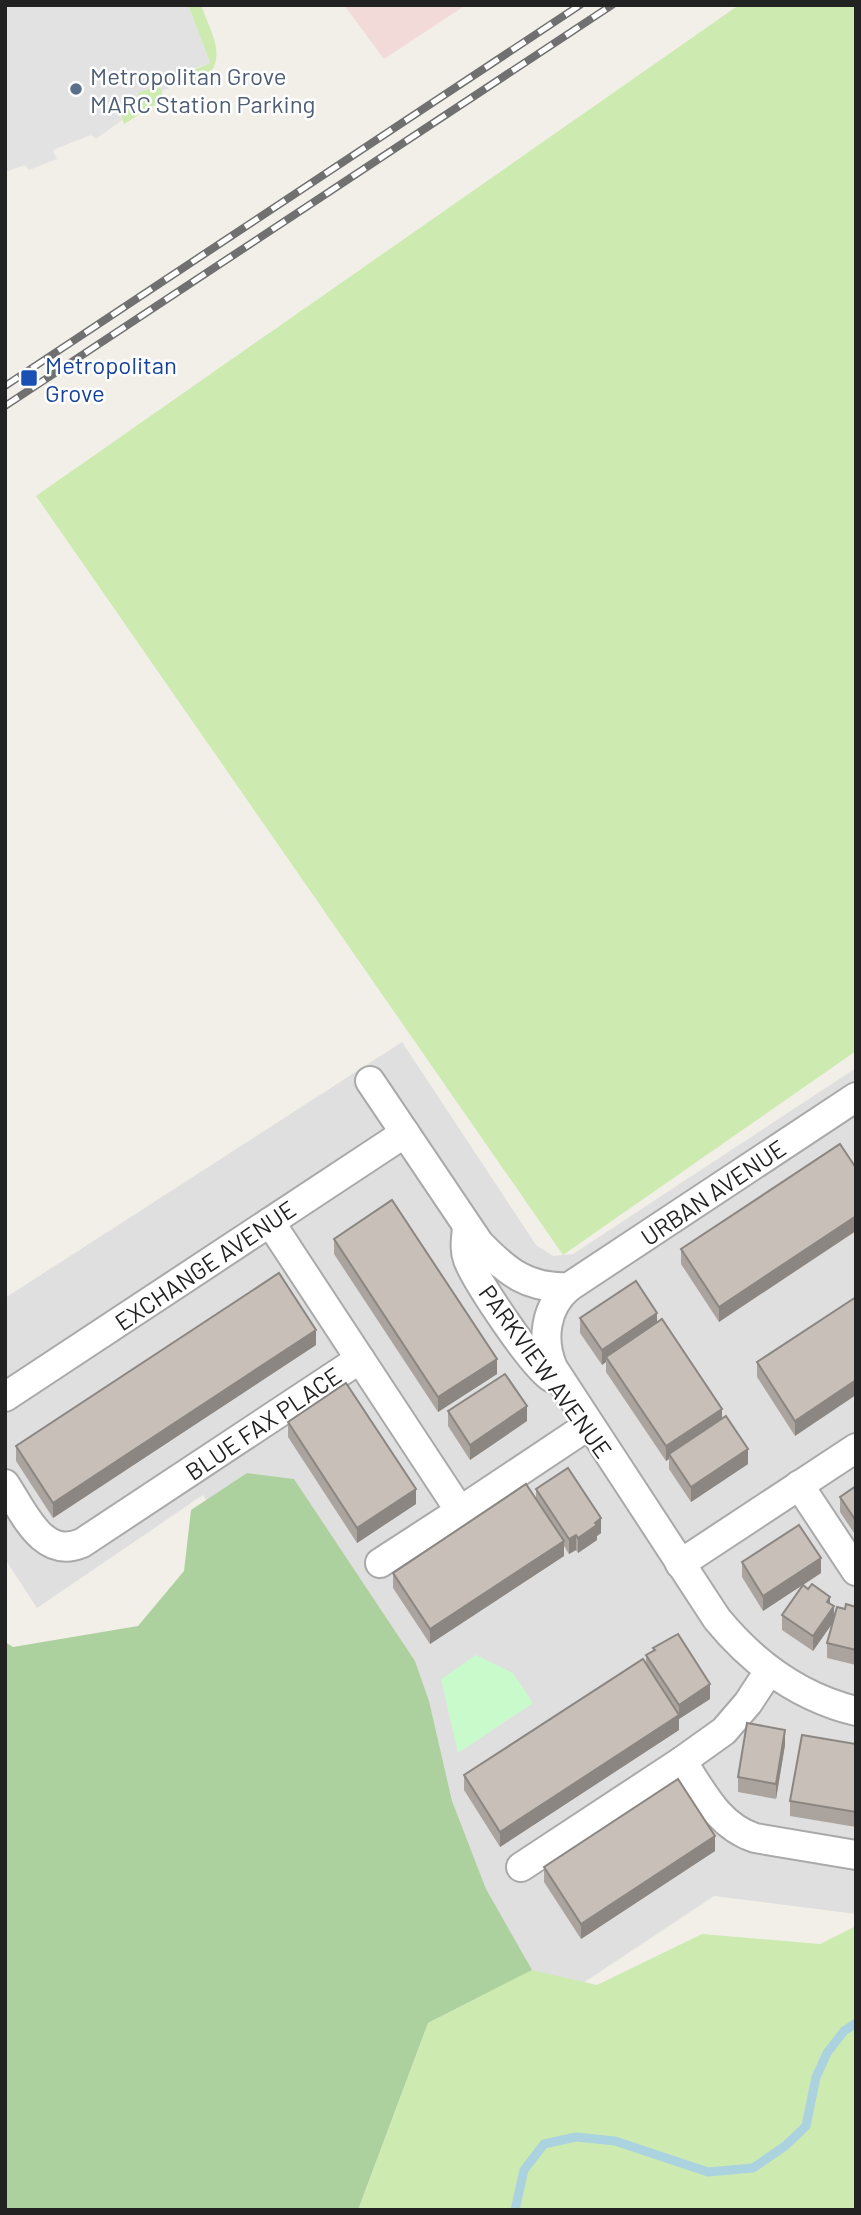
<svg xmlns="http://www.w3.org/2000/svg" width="861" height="2215" font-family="Barlow,sans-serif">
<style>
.residential{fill:#e0dfdf}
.commercial{fill:#f2dad9}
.grass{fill:#cdebb0}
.forest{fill:#add19e}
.park{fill:#c8facc}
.parking{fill:#e2e2e2}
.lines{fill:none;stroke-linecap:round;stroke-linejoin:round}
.stream{stroke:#aad3df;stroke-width:9}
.minor-casing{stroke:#a9a9a9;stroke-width:32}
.minor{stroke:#fff;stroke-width:28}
.rail-casing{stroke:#707070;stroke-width:8}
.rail{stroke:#fff;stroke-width:5;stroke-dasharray:16;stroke-linecap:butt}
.wall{fill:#aba49e}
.shaded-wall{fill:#8b8681}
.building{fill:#c7bfb8;stroke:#8b8681;stroke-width:2}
.service-dot{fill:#5c6f8a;stroke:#fff;stroke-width:2.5}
.transit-dot{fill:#1a4fb4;stroke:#fff;stroke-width:2.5}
.labels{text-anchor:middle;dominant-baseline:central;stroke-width:5;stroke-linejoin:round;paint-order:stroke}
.service-label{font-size:24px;fill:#4e5e75;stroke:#fff;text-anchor:start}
.transit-label{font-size:24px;fill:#164399;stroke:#fff;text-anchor:start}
.street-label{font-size:24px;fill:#222;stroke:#fff}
</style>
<rect width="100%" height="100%" fill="#f2efe9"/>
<polygon class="residential" points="402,1042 536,1245 553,1256 573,1254 856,1068 856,1914 714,1896 544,2009 203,1495 37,1608 5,1559 5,1298"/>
<polygon class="commercial" points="344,5 466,5 384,59"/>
<g class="grass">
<path d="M188,5H201C214,41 231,61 195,88L189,72L210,63Z"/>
<polygon points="739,5 856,5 856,1051 563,1255 36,496"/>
<polygon points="157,85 160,86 164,99 124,124 120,112 137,93"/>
<polygon points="856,1926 856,2210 358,2210 428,2023 532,1970 597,1985 702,1934 820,1944"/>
</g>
<polygon class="forest" points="247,1473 294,1479 415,1661 429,1701 452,1801 486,1889 532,1970 428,2023 358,2210 5,2210 5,1642 13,1647 138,1626 184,1571 191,1510"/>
<polygon class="park" points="476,1655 513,1673 533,1703 458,1753 441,1679"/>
<polygon class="parking" points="5,5 188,5 210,63 190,70 191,79 162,91 159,85 138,93 141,103 120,112 122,120 96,139 91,135 55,149 53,151 57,159 29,170 25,165 5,172"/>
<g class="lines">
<polyline class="stream" points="515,2210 524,2170 544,2144 576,2137 615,2141 708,2172 753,2168 785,2146 806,2126 816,2077 827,2053 844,2031 856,2023"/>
<g class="minor-casing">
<g id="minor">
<path d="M370,1081L479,1243C507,1272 528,1289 569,1287L856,1097"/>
<polyline points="270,1222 360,1359"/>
<path d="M467,1228C466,1239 464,1249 468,1260C477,1282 533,1367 552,1378"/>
<path d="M569,1287C545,1307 541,1340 553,1368L717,1619C754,1664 799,1697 856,1711"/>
<polyline points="5,1397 405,1133"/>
<path d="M5,1484C24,1512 42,1560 82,1543L360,1359L460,1511L589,1425"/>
<polyline points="799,1485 856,1571"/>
<polyline points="380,1563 460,1511"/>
<polyline points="680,1564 856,1448"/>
<path d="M682,1761C702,1791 718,1826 755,1838L856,1855"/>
<polyline points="521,1867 682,1761 724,1731 748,1703 769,1671"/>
</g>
</g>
<use href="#minor" class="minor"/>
<g class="rail-casing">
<g id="rail">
<polyline points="5,386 580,5"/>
<polyline points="5,406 612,5"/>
</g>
</g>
<use href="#rail" class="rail"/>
</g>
<g class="wall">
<polygon points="856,1168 719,1322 681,1264 681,1249"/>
<polygon points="334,1239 497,1374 438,1412 334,1254"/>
<polygon points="856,1297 795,1436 757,1377 757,1362"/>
<polygon points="580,1318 657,1322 722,1419 748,1464 691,1502 669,1469 669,1459 666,1461 606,1372 606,1362 602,1365 580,1333"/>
<polygon points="316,1345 53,1518 16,1461 16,1446"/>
<polygon points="448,1411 527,1421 470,1460 448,1426"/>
<polygon points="288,1422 416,1504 357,1543 288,1437"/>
<polygon points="856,1486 856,1536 840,1512 840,1497"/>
<polygon points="536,1489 601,1533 597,1536 597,1540 578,1553 576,1550 569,1554 564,1546 564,1556 430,1644 393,1588 393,1573 536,1499"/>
<polygon points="742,1562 821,1573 803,1585 830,1604 834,1619 845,1609 856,1607 856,1665 827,1658 827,1643 833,1622 813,1651 782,1630 782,1615 802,1585 763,1611 742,1577"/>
<polygon points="653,1648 710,1699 679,1719 679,1730 500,1847 464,1790 464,1775 646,1664 646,1655 653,1651"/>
<polygon points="856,1744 856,1827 790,1816 790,1801"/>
<polygon points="785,1745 776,1799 738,1792 738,1777"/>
<polygon points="715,1851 581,1939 544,1882 544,1867"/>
</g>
<g class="shaded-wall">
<polygon points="856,1216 856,1231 719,1322 719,1307"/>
<polygon points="657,1313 657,1328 606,1357 606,1362 602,1365 602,1350"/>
<polygon points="316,1330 316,1345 53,1518 53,1503"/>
<polygon points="497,1359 497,1374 438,1412 438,1397"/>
<polygon points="856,1380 856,1395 795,1436 795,1421"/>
<polygon points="527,1406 527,1421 470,1460 470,1445"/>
<polygon points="722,1409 722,1424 669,1454 669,1459 666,1461 666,1446"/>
<polygon points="748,1449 748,1464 691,1502 691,1487"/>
<polygon points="416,1489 416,1504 357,1543 357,1528"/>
<polygon points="601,1518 601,1533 597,1536 597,1540 578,1553 578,1538"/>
<polygon points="576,1535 576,1550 569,1554 569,1539"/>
<polygon points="564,1541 564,1556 430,1644 430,1629"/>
<polygon points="821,1558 821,1573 763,1611 763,1596"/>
<polygon points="830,1597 830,1611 834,1606 834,1621 813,1651 813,1636 827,1602"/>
<polygon points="710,1684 710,1699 679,1719 679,1730 500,1847 500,1832 679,1715 679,1705"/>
<polygon points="785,1730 785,1745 776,1799 776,1784"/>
<polygon points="715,1836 715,1851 581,1939 581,1924"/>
</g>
<g class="building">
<polygon points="840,1144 856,1168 856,1216 719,1307 681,1249"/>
<polygon points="392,1200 497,1359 438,1397 334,1239"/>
<polygon points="279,1273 316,1330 53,1503 16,1446"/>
<polygon points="636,1281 657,1313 602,1350 580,1318"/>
<polygon points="856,1297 856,1380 795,1421 757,1362"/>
<polygon points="662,1319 722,1409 666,1446 606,1357"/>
<polygon points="505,1374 527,1406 470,1445 448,1411"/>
<polygon points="346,1383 416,1489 357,1528 288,1422"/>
<polygon points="726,1416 748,1449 691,1487 669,1454"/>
<polygon points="568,1468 601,1518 595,1523 597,1525 578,1538 576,1535 569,1539 536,1489"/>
<polygon points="526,1484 564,1541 430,1629 393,1573"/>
<polygon points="856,1486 856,1521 840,1497"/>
<polygon points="799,1525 821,1558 763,1596 742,1562"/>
<polygon points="812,1584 830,1597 827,1602 834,1606 813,1636 782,1615 803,1585 808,1589"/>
<polygon points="846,1604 856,1607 856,1650 827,1643 837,1607 845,1609"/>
<polygon points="678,1634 710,1684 679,1705 646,1655 655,1650 653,1648"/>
<polygon points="643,1659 679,1715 500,1832 464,1775"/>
<polygon points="747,1723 785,1730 776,1784 738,1777"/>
<polygon points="802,1735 856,1744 856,1812 790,1801"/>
<polygon points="678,1779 715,1836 581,1924 544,1867"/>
</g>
<circle class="service-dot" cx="76" cy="89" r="7"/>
<rect class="transit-dot" x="20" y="369" width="18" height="18" rx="3.5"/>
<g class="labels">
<g class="service-label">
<text x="90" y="75">Metropolitan Grove<tspan x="90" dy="28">MARC Station Parking</tspan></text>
</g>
<g class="transit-label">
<text x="45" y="364">Metropolitan<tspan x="45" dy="28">Grove</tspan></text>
</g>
<g class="street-label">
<text transform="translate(713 1192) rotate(-34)">URBAN AVENUE</text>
<text transform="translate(205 1265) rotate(-34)">EXCHANGE AVENUE</text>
<text transform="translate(546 1371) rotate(54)">PARKVIEW AVENUE</text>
<text transform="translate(263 1423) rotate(-34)">BLUE FAX PLACE</text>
</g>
</g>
<rect width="861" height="2215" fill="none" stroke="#222222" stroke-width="14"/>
</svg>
